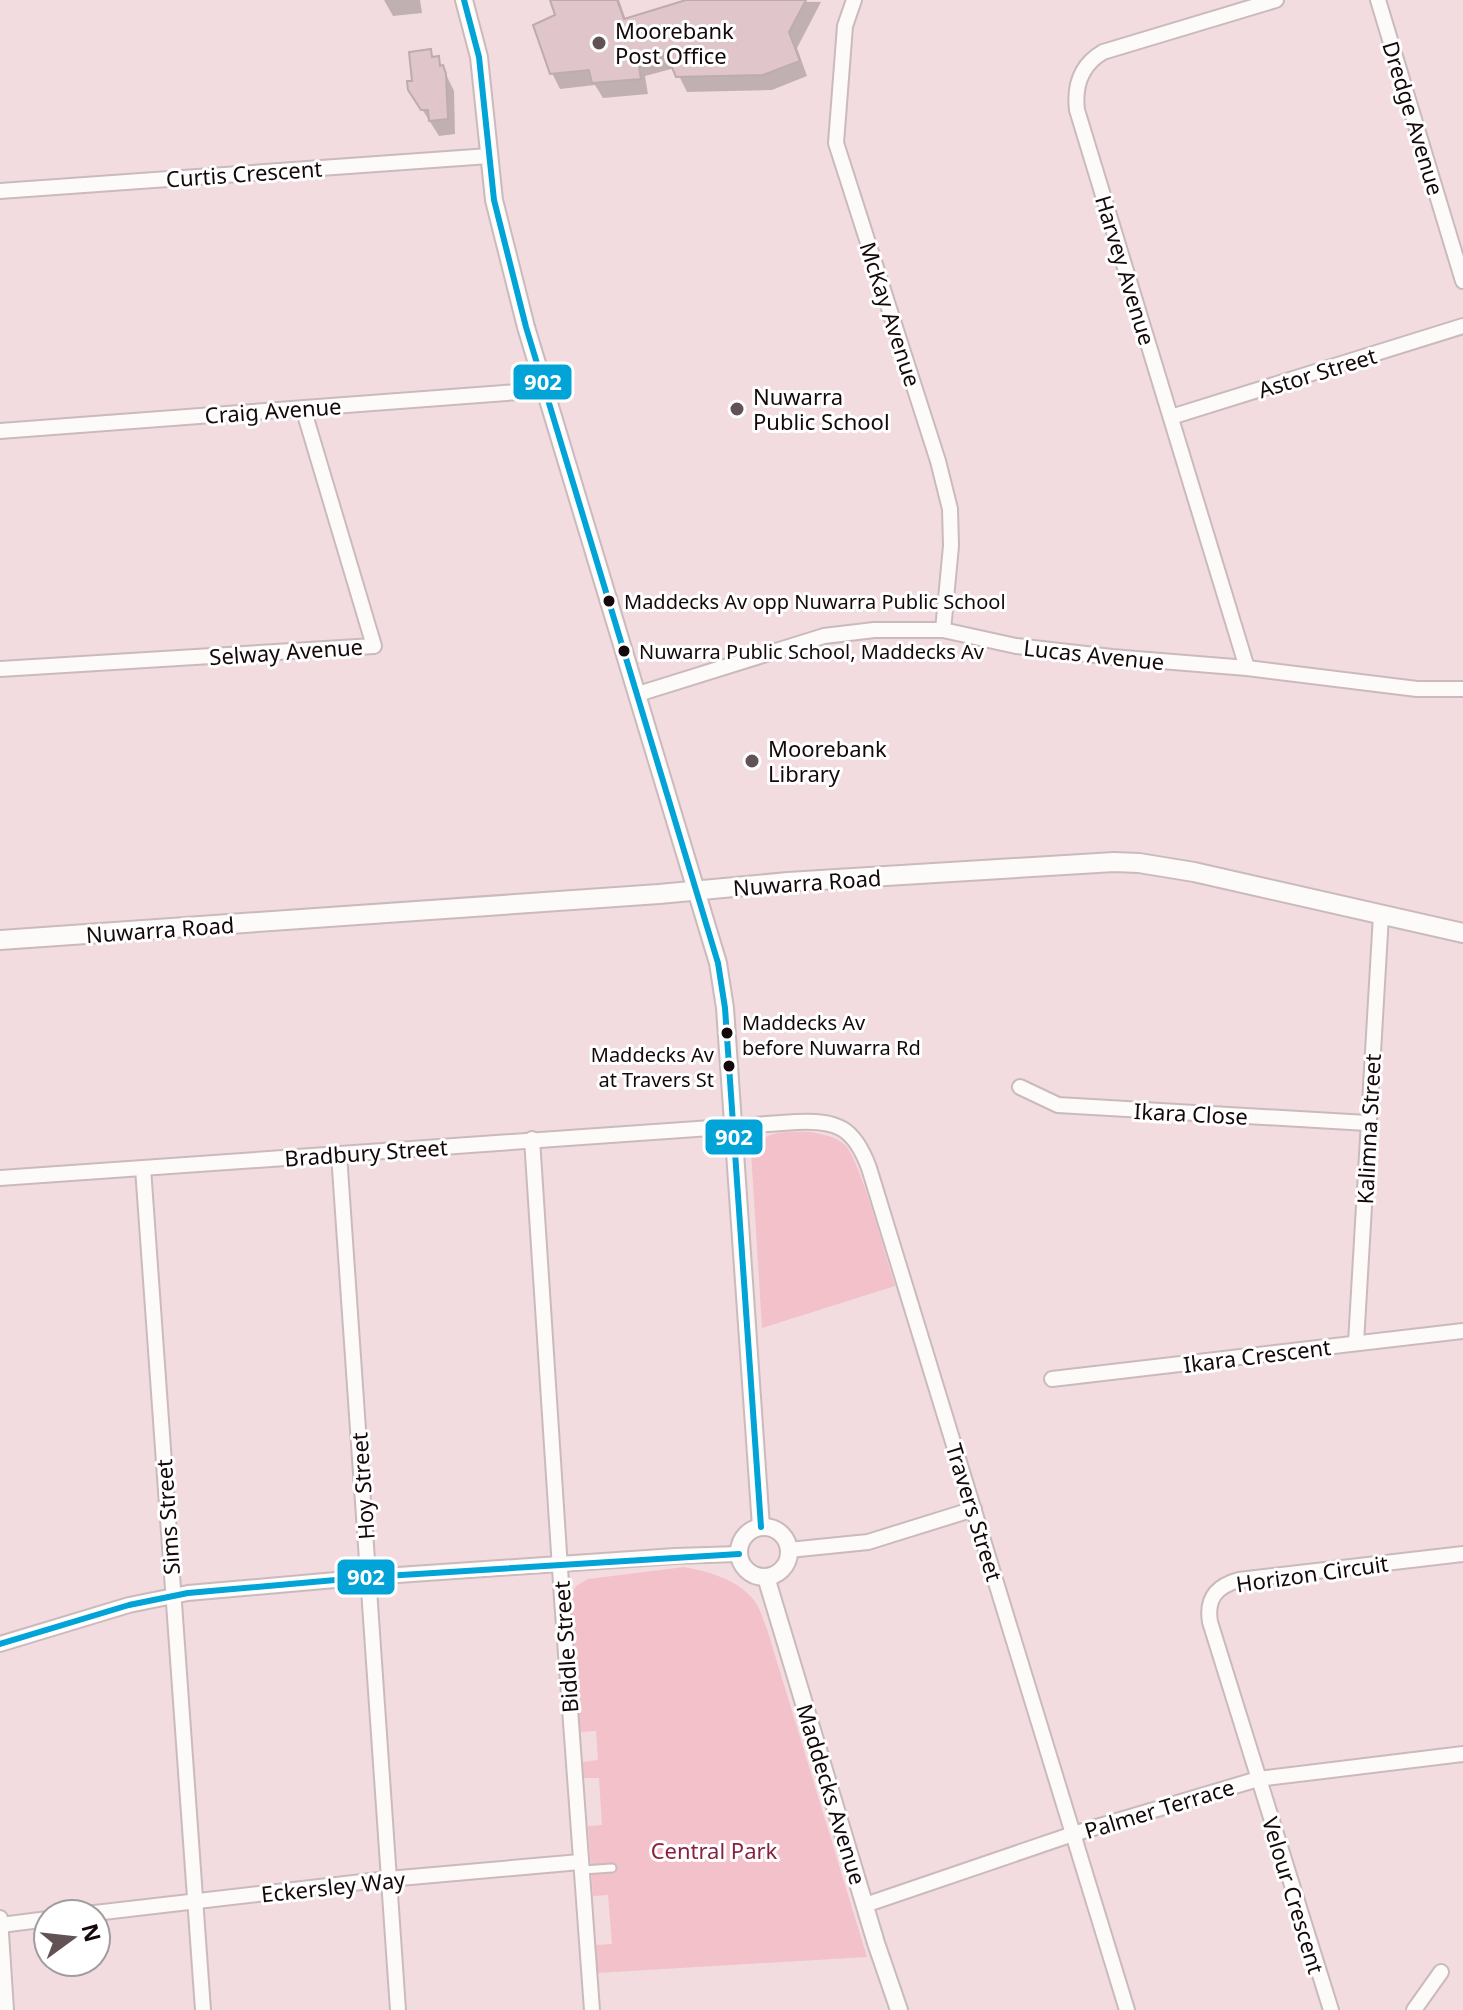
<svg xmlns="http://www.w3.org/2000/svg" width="1463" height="2010" font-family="'Noto Sans',sans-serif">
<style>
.green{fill:#f3c1c9}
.shadow{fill:#0003}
.building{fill:#e0c5ca;stroke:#bdacae;stroke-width:2}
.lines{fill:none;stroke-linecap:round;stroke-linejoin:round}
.service-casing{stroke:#cbbabc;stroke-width:11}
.minor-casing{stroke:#cbbabc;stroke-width:18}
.tertiary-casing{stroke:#cbbabc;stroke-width:20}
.secondary-casing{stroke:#cbbabc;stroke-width:22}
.service{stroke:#fdfafa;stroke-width:7}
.minor{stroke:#fdfafa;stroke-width:14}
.tertiary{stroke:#fdfafa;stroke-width:16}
.secondary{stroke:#fdfafa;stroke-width:18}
.bus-1-casing{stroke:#fff;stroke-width:12}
.bus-1{stroke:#02a4d8;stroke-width:6}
.poi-dot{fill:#625255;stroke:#fff;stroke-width:3}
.bus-dot{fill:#14080a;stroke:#fff;stroke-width:3}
.labels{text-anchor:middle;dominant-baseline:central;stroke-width:6;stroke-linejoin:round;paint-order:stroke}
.bus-label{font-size:20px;fill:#14080a;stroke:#fff;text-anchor:start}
.poi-label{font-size:22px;fill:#14080a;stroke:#fff;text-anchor:start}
.street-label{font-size:22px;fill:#14080a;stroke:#fff}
.park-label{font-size:22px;fill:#882140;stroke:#fff}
.line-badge{stroke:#fff;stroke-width:3}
.badge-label{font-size:22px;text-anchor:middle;font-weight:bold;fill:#fff}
</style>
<rect width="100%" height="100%" fill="#f2dcdf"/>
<g class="green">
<path d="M811,1132C824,1135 835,1136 845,1145C860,1159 887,1260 895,1286L762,1328L751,1151C764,1129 789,1132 811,1132Z"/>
<path d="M684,1567C710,1572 736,1579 753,1599C760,1607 763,1620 767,1629L867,1957L597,1973L596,1945L612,1944L608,1895L593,1896L588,1826L602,1825L599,1778H583V1762L598,1760L596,1731L580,1732L569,1599L576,1586L588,1579Z"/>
</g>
<g class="shadow">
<polygon points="384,0 420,0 422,13 393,16"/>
<polygon points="552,0 619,0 626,20 693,0 821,2 797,48 807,76 772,90 687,92 675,68 645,76 648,94 603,98 595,85 560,89 552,73 558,16"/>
<polygon points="430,51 434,59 438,58 454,91 455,134 439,136 410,90"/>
</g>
<g class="building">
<polygon points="550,0 617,0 624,19 686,0 806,0 789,32 800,61 763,75 676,77 666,53 638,60 641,79 592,83 589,70 550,74 533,25 555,15"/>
<polygon points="431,49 432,57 439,56 440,66 443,65 446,74 448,119 429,121 428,110 421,110 408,90 407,81 412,81 409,52"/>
</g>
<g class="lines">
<g class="service-casing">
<polyline id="service" points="583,1870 612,1868"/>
</g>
<g class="minor-casing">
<g id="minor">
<polyline points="854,0 845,26 836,143 938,461 950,509 951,546 943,630"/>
<polyline points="1378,0 1463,281"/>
<polyline points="0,191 489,156"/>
<polyline points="1171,417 1463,326"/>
<polyline points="0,431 545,390"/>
<path d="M1247,668L1077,110C1074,85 1081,65 1103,52L1276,0"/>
<polyline points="0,669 374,646 303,408"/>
<polyline points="638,694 824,636 874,630 943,630 1016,646 1112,657 1247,668 1417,689 1463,689"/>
<polyline points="1020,1087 1058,1105 1367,1123"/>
<polyline points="532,1139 562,1599 592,2010"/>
<polyline points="339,1154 398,2010"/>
<polyline points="143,1168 203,2010"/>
<path d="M0,1178L796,1122C837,1120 854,1127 869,1168L1127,2010"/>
<polyline points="1356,1343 1381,915"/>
<polyline points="1052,1379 1463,1331"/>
<polyline points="789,1550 868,1542 974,1509"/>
<polyline points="0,1644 129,1605 188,1593 369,1577 675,1556 739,1554"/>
<polyline points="865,1905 1073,1834 1258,1779 1463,1754"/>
<polyline points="86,1914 388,1879 580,1862"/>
<polyline points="0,1918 6,2010"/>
<polyline points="1,1925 48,1919"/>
<path d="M1331,2010L1210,1622C1206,1598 1217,1586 1239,1580L1463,1554"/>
<polyline points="1414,2010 1441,1972"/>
</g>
</g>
<g class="tertiary-casing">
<g id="tertiary">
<polyline points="464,0 479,57 494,200 526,327 718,963 725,1008 761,1527"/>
<circle cx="764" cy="1552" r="25"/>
<polyline points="766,1577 876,1943 899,2010"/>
</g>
</g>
<g class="secondary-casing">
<polyline id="secondary" points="0,940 659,894 788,882 1114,862 1139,863 1194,872 1463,933"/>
</g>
<use href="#service" class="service"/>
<use href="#minor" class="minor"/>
<use href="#tertiary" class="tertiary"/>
<use href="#secondary" class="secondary"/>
<g class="bus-1-casing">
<g id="bus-1">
<polyline points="464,0 479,57 494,200 526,327 718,963 725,1008 761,1527"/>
<polyline points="0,1644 129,1605 188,1593 369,1577 739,1554"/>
</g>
</g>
<use href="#bus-1" class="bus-1"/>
</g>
<g class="poi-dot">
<circle cx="599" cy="43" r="8"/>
<circle cx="737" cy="409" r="8"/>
<circle cx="752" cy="761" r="8"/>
</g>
<g class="bus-dot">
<circle cx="609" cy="601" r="7"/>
<circle cx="624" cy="651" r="7"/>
<circle cx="727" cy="1033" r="7"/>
<circle cx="729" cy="1066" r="7"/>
</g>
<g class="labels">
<g class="bus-label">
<text x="624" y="601">Maddecks Av opp Nuwarra Public School</text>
<text x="639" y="651">Nuwarra Public School, Maddecks Av</text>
<text x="742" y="1022">Maddecks Av<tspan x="742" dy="25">before Nuwarra Rd</tspan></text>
<text x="714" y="1054" text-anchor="end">Maddecks Av<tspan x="714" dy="25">at Travers St</tspan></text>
</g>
<g class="poi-label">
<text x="615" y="30">Moorebank<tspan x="615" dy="25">Post Office</tspan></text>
<text x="753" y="396">Nuwarra<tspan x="753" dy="25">Public School</tspan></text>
<text x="768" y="748">Moorebank<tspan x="768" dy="25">Library</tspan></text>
</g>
<g class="street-label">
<text transform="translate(1414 118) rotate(73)">Dredge Avenue</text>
<text transform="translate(244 173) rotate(-4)">Curtis Crescent</text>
<text transform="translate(1126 270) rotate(73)">Harvey Avenue</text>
<text transform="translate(891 314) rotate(72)">McKay Avenue</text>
<text transform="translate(1317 372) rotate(-17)">Astor Street</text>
<text transform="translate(273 410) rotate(-4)">Craig Avenue</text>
<text transform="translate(286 651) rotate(-4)">Selway Avenue</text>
<text transform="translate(1094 654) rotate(6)">Lucas Avenue</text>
<text transform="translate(807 882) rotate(-4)">Nuwarra Road</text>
<text transform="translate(160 929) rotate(-4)">Nuwarra Road</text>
<text transform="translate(1191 1113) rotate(3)">Ikara Close</text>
<text transform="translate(1368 1129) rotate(-87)">Kalimna Street</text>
<text transform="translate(366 1152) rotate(-4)">Bradbury Street</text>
<text transform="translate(1257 1355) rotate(-7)">Ikara Crescent</text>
<text transform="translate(362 1486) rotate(-94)">Hoy Street</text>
<text transform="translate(975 1512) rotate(73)">Travers Street</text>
<text transform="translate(167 1517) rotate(-94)">Sims Street</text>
<text transform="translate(1312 1573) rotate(-8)">Horizon Circuit</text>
<text transform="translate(565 1647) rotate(-94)">Biddle Street</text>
<text transform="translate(832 1794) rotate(73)">Maddecks Avenue</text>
<text transform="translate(1159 1808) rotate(-17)">Palmer Terrace</text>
<text transform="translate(333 1886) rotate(-6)">Eckersley Way</text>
<text transform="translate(1294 1895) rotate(73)">Velour Crescent</text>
</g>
<g class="park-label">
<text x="714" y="1850">Central Park</text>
</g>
</g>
<g class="line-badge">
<rect x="512" y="363" width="61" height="38" rx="8" fill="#02a4d8"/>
<rect x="704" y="1118" width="60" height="38" rx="8" fill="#02a4d8"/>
<rect x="336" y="1558" width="60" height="38" rx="8" fill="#02a4d8"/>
</g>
<g class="badge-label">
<text x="543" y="390">902</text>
<text x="734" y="1145">902</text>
<text x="366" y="1585">902</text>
</g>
<g transform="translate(72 1938) rotate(75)"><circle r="38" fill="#ffffff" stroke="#a19c9d" stroke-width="2"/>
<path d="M0-6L14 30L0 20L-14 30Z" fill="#625255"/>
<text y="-12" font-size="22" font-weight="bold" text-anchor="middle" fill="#14080a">N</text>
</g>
</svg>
